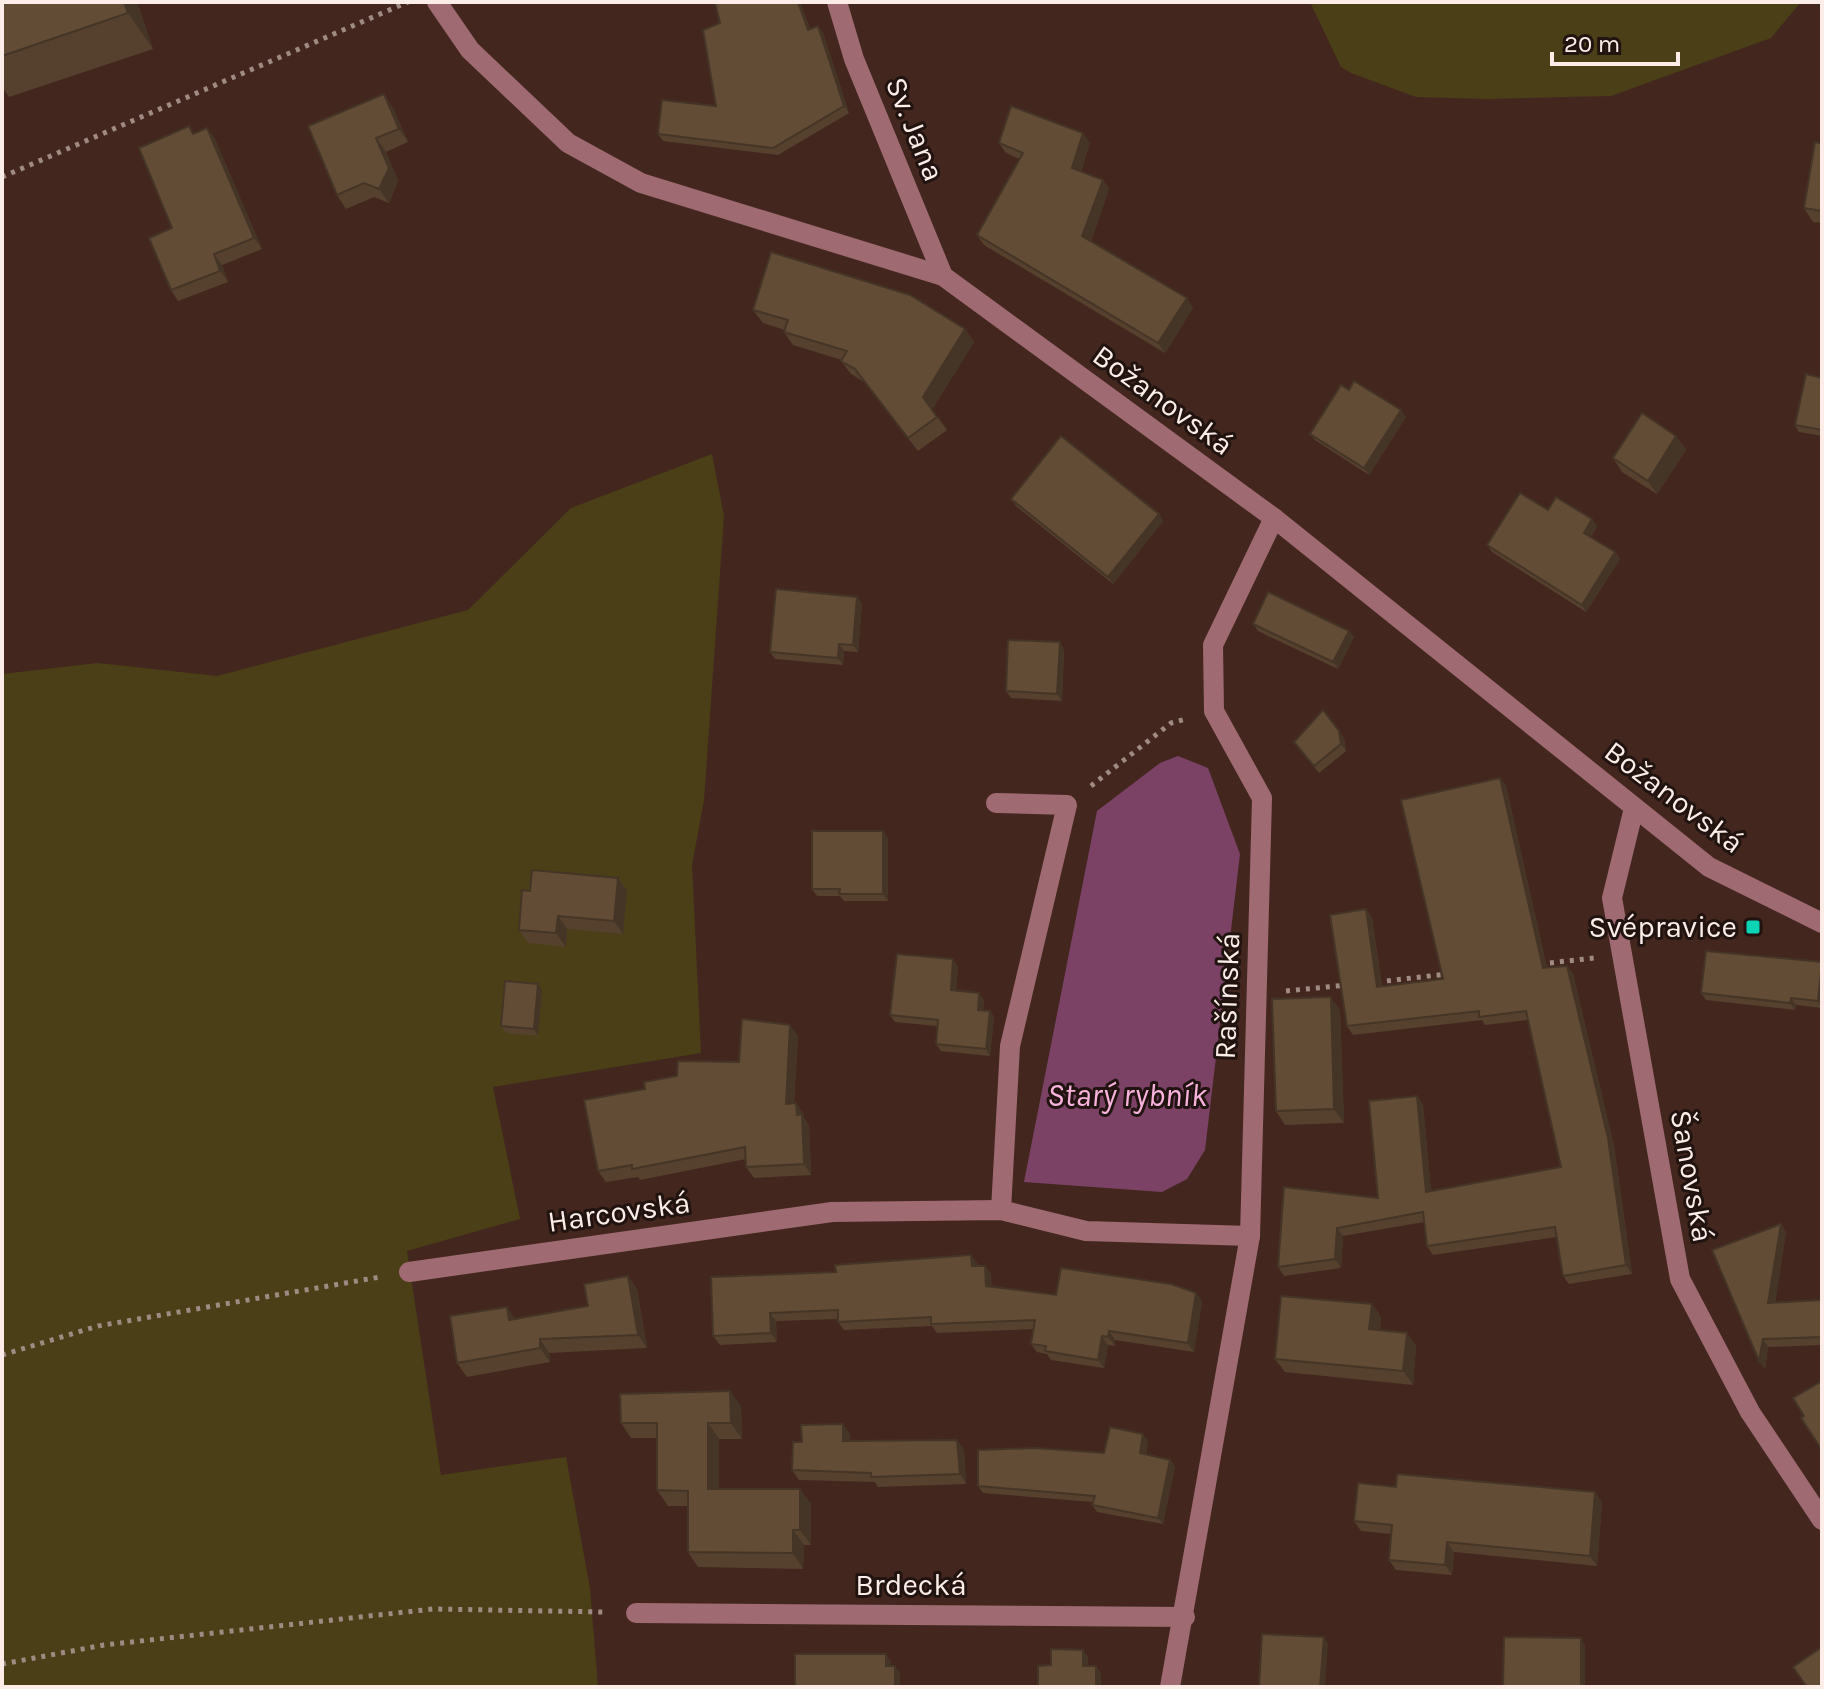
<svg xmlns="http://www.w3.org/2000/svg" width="1824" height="1689" font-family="Karla,sans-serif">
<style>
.green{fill:#4a3f17}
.water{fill:#7b4266}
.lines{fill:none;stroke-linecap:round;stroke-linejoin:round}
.path{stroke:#a08b84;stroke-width:5;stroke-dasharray:4 6;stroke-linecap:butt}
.minor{stroke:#9f6a71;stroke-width:20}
.wall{fill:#55412e}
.shaded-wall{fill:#453526}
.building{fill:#634c36;stroke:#453526;stroke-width:2}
.poi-dot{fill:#0bd5b5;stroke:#211410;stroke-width:3}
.labels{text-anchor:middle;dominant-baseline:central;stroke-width:6;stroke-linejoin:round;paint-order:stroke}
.street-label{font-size:30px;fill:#fcede8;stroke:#211410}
.poi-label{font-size:30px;fill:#fcede8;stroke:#211410;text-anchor:end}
.water-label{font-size:32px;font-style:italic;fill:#fab3dd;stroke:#211410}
</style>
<rect width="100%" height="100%" fill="#43271e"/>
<g class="green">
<polygon points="1310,2 1801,2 1771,38 1611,96 1488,99 1416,97 1351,73 1341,67"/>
<polygon points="712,454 724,516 704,800 692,865 701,1053 493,1087 520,1219 407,1251 441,1475 566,1457 590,1588 598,1687 2,1687 2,674 98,663 217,676 468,610 571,508"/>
</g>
<polygon class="water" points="1178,756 1208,768 1240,854 1205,1150 1187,1179 1162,1192 1024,1182 1097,811 1160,763"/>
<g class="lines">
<g class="path">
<polyline points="2,177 408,2"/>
<polyline points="1091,786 1171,723 1186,719"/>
<polyline points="1540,964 1594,958"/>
<polyline points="1377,982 1447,974"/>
<polyline points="1286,991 1347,985"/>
<polyline points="2,1355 98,1326 380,1277"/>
<polyline points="2,1664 104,1645 433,1609 605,1612"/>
</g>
<g class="minor">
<polyline points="437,2 470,50 568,143 641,183 943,276 1274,518 1709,867 1822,923"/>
<polyline points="837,2 854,59 943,276"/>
<polyline points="996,803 1067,805 1010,1046 1001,1210"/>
<polyline points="1634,808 1612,898 1680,1279 1750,1412 1822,1520"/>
<polyline points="409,1272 832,1212 1001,1210 1086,1231 1250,1236"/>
<polyline points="636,1613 1185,1617"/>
<polyline points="1170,1687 1250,1236 1262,798 1214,711 1213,645 1274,518"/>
</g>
</g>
<g class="wall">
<polygon points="2,2 137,2 153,49 9,97 2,87"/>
<polygon points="715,2 800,2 810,29 818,26 823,33 849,113 778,155 663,141 658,134 716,106 720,23"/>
<polygon points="393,108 408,142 386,152 398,181 389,203 374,197 346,209 337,195"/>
<polygon points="207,128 215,139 262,249 222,265 228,282 178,301 171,290 172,228 194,134"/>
<polygon points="999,143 1090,143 1081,172 1103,180 1109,189 1091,241 1193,308 1165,353 984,245 977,235 1020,159 1006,153"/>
<polygon points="1822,144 1822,223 1813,222 1804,208"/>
<polygon points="753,310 965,329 974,342 932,409 947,430 918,451 864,382 851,374 841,361 842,360 793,345 784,332 785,330 763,323"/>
<polygon points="1822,378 1822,436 1799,432 1795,425"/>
<polygon points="1349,390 1406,417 1369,475 1315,440 1310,434"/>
<polygon points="1676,436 1686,450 1657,494 1622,472 1613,458"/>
<polygon points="1011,499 1159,514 1163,521 1113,584 1016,506"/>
<polygon points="1548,510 1592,519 1597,526 1591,537 1615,552 1620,559 1586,612 1492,552 1487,545"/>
<polygon points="857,597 862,604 858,652 844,651 843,665 775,659 770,652"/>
<polygon points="1253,624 1349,631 1354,637 1338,669 1258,631"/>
<polygon points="1064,649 1062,701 1011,698 1006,691"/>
<polygon points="1344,738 1346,751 1319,773 1299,749"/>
<polygon points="1500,778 1506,786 1547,968 1567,966 1573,974 1614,1146 1632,1274 1569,1284 1563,1276 1557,1237 1433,1255 1427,1246 1424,1222 1343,1236 1341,1268 1284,1276 1278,1267 1378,1198 1417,1096 1423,1105 1431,1191 1561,1167 1528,1020 1485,1025 1482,1020 1353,1035 1347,1026 1366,909 1372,918 1382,986 1443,979"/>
<polygon points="883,831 888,838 888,901 844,901 840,896 817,896 812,889"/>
<polygon points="618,878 627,891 623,934 567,929 566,947 528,943 519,930 530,891"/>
<polygon points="1822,962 1822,1008 1796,1005 1795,1010 1706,1000 1701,993"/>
<polygon points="958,966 956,990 984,1000 983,1010 990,1011 994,1017 990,1056 941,1051 936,1044 937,1026 895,1022 890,1015"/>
<polygon points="542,991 538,1036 506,1033 501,1026"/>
<polygon points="1340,1010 1344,1123 1285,1125 1276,1111"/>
<polygon points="798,1036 794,1104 804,1114 804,1118 809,1125 811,1175 754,1178 746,1167 746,1159 640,1180 638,1177 606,1182 598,1171 645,1089 677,1076 739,1062"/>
<polygon points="1781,1224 1786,1232 1775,1302 1822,1300 1822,1345 1768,1347 1765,1369 1759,1361"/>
<polygon points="977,1263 978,1266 991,1274 991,1286 1056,1295 1202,1301 1194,1352 1115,1340 1115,1346 1108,1345 1104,1368 1051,1360 1047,1354 1037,1352 1031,1344 1033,1329 937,1333 932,1326 844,1330 838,1322 838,1319 776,1321 777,1342 720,1345 713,1336 836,1272"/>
<polygon points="628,1276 637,1289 647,1348 549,1353 550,1362 467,1377 457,1363 515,1319 588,1306"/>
<polygon points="1372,1304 1381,1317 1380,1330 1407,1333 1416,1346 1413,1385 1285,1372 1275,1359"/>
<polygon points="741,1406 742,1439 719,1439 719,1489 800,1489 811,1504 811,1545 804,1545 803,1569 698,1567 688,1552 688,1506 668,1506 657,1490 657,1438 631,1438 621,1423"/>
<polygon points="850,1434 850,1441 957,1440 964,1450 966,1484 878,1487 875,1482 799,1480 792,1470 802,1442"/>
<polygon points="1148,1441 1146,1455 1170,1460 1175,1466 1163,1524 1097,1512 1092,1505 1093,1502 983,1493 978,1486"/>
<polygon points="1396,1487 1595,1492 1602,1503 1597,1566 1454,1552 1452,1575 1396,1570 1389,1560 1391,1534 1361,1531 1354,1521"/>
</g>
<g class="shaded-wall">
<polygon points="124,2 137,2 153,49 128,13"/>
<polygon points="798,2 800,2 813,37 808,30"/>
<polygon points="818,26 823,33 849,113 844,106"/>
<polygon points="384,94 393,108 408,142 399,129"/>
<polygon points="207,128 215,139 262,249 254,238"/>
<polygon points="1083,133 1090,143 1079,178 1072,168"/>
<polygon points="376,138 386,152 398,181 389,203 379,189"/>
<polygon points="1103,180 1109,189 1089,246 1082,236"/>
<polygon points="214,254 222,265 228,282 220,271"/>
<polygon points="1187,298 1193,308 1165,353 1158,343"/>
<polygon points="965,329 974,342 932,410 923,397"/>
<polygon points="1401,410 1406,417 1369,475 1364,468"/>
<polygon points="1676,436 1686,450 1657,494 1648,481"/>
<polygon points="1159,514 1163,521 1113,584 1108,577"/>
<polygon points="1592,519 1597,526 1589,540 1584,533"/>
<polygon points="1615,552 1620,559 1586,612 1582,605"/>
<polygon points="857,597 862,604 858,652 853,645"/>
<polygon points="1349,631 1354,637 1338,669 1333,662"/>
<polygon points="1060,642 1064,649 1062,701 1057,694"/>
<polygon points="839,644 844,651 843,665 838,658"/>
<polygon points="1339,731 1344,738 1346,751 1341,744"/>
<polygon points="1500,778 1506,786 1549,977 1543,968"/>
<polygon points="883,831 888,838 888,901 883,894"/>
<polygon points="618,878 627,891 623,934 614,921"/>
<polygon points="1366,909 1372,918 1383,995 1377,987"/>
<polygon points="558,916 567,929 566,947 556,933"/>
<polygon points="953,959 958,966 955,997 951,990"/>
<polygon points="1822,962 1822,1007 1818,1001"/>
<polygon points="1567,966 1573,974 1614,1146 1632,1274 1626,1265"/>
<polygon points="538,984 542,991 538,1036 534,1029"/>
<polygon points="979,993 984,1000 982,1017 978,1010"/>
<polygon points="1331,997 1340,1010 1344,1123 1334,1109"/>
<polygon points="1791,998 1796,1005 1795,1010 1790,1003"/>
<polygon points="990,1011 994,1017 990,1056 986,1049"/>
<polygon points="790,1025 798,1036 793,1115 786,1104"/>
<polygon points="1417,1096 1423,1105 1432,1201 1426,1192"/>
<polygon points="796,1103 804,1114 804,1118 809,1125 811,1175 804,1164"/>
<polygon points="1781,1224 1786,1232 1774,1311 1768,1303"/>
<polygon points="1337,1228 1343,1236 1341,1268 1335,1259"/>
<polygon points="971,1255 977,1263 978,1275 972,1266"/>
<polygon points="985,1266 991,1274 992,1294 986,1286"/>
<polygon points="628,1276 637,1289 647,1348 638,1335"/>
<polygon points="1196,1293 1202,1301 1194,1352 1188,1343"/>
<polygon points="1372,1304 1381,1317 1378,1342 1369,1329"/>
<polygon points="507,1307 516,1320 509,1320"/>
<polygon points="770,1313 776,1321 777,1342 771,1333"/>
<polygon points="1109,1331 1115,1340 1115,1346 1108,1337"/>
<polygon points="1407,1333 1416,1346 1413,1385 1403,1371"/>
<polygon points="1102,1336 1108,1345 1104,1368 1098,1360"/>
<polygon points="540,1339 549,1353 550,1362 540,1348"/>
<polygon points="1763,1339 1768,1347 1765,1369 1759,1361"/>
<polygon points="730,1391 741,1406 742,1439 731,1423"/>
<polygon points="708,1423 719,1439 719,1505 708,1489"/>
<polygon points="843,1424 850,1434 850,1451 843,1441"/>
<polygon points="1143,1434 1148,1441 1145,1460 1140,1453"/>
<polygon points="957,1440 964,1450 966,1484 960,1474"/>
<polygon points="1170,1460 1175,1466 1163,1524 1158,1518"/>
<polygon points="800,1489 811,1504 811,1545 800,1530"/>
<polygon points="1595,1492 1602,1503 1597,1566 1590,1556"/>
<polygon points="793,1530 804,1545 803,1569 793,1553"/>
<polygon points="1447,1542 1454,1552 1452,1575 1445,1565"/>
<polygon points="1324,1637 1328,1644 1325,1687 1320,1687"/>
<polygon points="1581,1638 1585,1645 1585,1687 1581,1687"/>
<polygon points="1083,1650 1088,1657 1088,1672 1083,1666"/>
<polygon points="886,1654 891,1661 891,1673 886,1666"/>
<polygon points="895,1666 900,1673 900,1687 895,1687"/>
<polygon points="1096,1666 1101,1673 1101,1687 1096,1687"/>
</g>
<g class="building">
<polygon points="2,2 124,2 128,13 2,56"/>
<polygon points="715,2 798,2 808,30 818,26 844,106 773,148 658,134 662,100 716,106 703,30 720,23"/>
<polygon points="384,94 399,129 376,138 389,168 379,189 364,183 337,195 308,126"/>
<polygon points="1011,106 1083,133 1072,168 1103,180 1082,236 1187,298 1158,343 977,235 1023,153 999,143"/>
<polygon points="189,126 193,134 207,128 254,238 214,254 220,271 171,290 149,238 172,228 139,148"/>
<polygon points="1815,142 1822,144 1822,211 1804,208"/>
<polygon points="771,252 910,295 965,329 923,397 937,417 908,438 855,369 841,361 847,351 784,332 788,320 753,310"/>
<polygon points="1806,374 1822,378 1822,430 1795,425"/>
<polygon points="1354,381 1401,410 1364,468 1310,434 1341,385 1349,390"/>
<polygon points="1642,413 1676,436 1648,481 1613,458"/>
<polygon points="1061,436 1159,514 1108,577 1011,499"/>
<polygon points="1520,493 1548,510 1556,497 1592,519 1584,533 1615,552 1582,605 1487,545"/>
<polygon points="776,589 857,597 853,645 839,644 838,658 770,652"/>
<polygon points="1268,592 1349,631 1333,662 1253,624"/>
<polygon points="1008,640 1060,642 1057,694 1006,691"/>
<polygon points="1323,710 1339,731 1341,744 1314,766 1294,742"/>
<polygon points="1500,778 1543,968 1567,966 1608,1138 1626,1265 1563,1276 1555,1227 1427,1246 1423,1212 1337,1228 1335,1259 1278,1267 1284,1187 1378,1198 1369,1101 1417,1096 1426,1192 1561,1167 1526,1011 1479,1017 1479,1011 1347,1026 1330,915 1366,909 1377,987 1443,979 1401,800"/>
<polygon points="812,831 883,831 883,894 839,894 840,889 812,889"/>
<polygon points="532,870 618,878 614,921 558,916 556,933 519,930 522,890 530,891"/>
<polygon points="1706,951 1822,962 1818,1001 1791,998 1790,1003 1701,993"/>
<polygon points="897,954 953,959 951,990 979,993 978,1010 990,1011 986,1049 936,1044 938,1020 890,1015"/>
<polygon points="505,981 538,984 534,1029 501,1026"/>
<polygon points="1331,997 1334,1109 1276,1111 1272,999"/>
<polygon points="742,1019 790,1025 786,1104 796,1103 797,1115 802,1114 804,1164 746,1167 745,1147 632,1169 632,1165 598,1171 584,1100 645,1089 644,1082 677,1076 678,1061 739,1062"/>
<polygon points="1781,1224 1768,1303 1822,1300 1822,1337 1763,1339 1759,1361 1712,1250"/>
<polygon points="971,1255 972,1266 985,1266 986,1286 1056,1295 1061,1268 1171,1284 1196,1293 1188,1343 1109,1331 1108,1337 1102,1336 1098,1360 1045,1351 1046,1346 1031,1344 1035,1320 931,1324 931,1317 838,1322 838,1310 770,1313 771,1333 713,1336 711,1277 836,1272 835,1265"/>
<polygon points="628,1276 638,1335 540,1339 540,1348 457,1363 450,1316 507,1307 509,1320 588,1306 584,1284"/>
<polygon points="1281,1296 1372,1304 1369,1329 1407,1333 1403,1371 1275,1359"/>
<polygon points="1822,1381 1822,1450 1801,1418 1804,1416 1793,1398"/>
<polygon points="730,1391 731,1423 708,1423 708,1489 800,1489 800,1530 793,1530 793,1553 688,1552 688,1491 657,1490 657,1423 621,1423 620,1394"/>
<polygon points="843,1424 843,1441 957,1440 960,1474 871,1477 871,1473 792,1470 793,1442 802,1442 801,1425"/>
<polygon points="1110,1427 1143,1434 1140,1453 1170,1460 1158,1518 1092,1505 1095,1496 978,1486 978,1450 1035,1448 1104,1453"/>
<polygon points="1397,1474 1595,1492 1590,1556 1447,1542 1445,1565 1389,1560 1392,1525 1354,1521 1358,1483 1396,1487"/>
<polygon points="1262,1634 1324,1637 1320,1687 1259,1687"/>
<polygon points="1504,1637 1581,1638 1581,1687 1503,1687"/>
<polygon points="1822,1647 1822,1687 1807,1687 1793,1667"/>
<polygon points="1051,1649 1083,1650 1083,1666 1096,1666 1096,1687 1038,1687 1038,1666 1051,1665"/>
<polygon points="795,1654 886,1654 886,1666 895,1666 895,1687 795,1687"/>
</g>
<rect class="poi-dot" x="1745" y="919" width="16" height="16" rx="4"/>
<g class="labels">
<g class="street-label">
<text transform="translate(915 129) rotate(68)">Sv. Jana</text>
<text transform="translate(1163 400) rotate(36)">Božanovská</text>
<text transform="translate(1674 797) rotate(37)">Božanovská</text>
<text transform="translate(1227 996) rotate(-88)">Rašínská</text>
<text transform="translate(1692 1176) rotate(80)">Šanovská</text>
<text transform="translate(619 1212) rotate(-8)">Harcovská</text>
<text x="911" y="1585">Brdecká</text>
</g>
<g class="poi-label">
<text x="1737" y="927">Svépravice</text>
</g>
<g class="water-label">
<text x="1127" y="1095">Starý rybník</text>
</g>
</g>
<rect width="1824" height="1689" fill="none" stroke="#fcede8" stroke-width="8"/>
<path d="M1552 52v12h126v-12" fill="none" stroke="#fcede8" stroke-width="4"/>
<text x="1564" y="52" font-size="24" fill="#fcede8" stroke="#211410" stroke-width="6" paint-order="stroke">20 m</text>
</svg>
